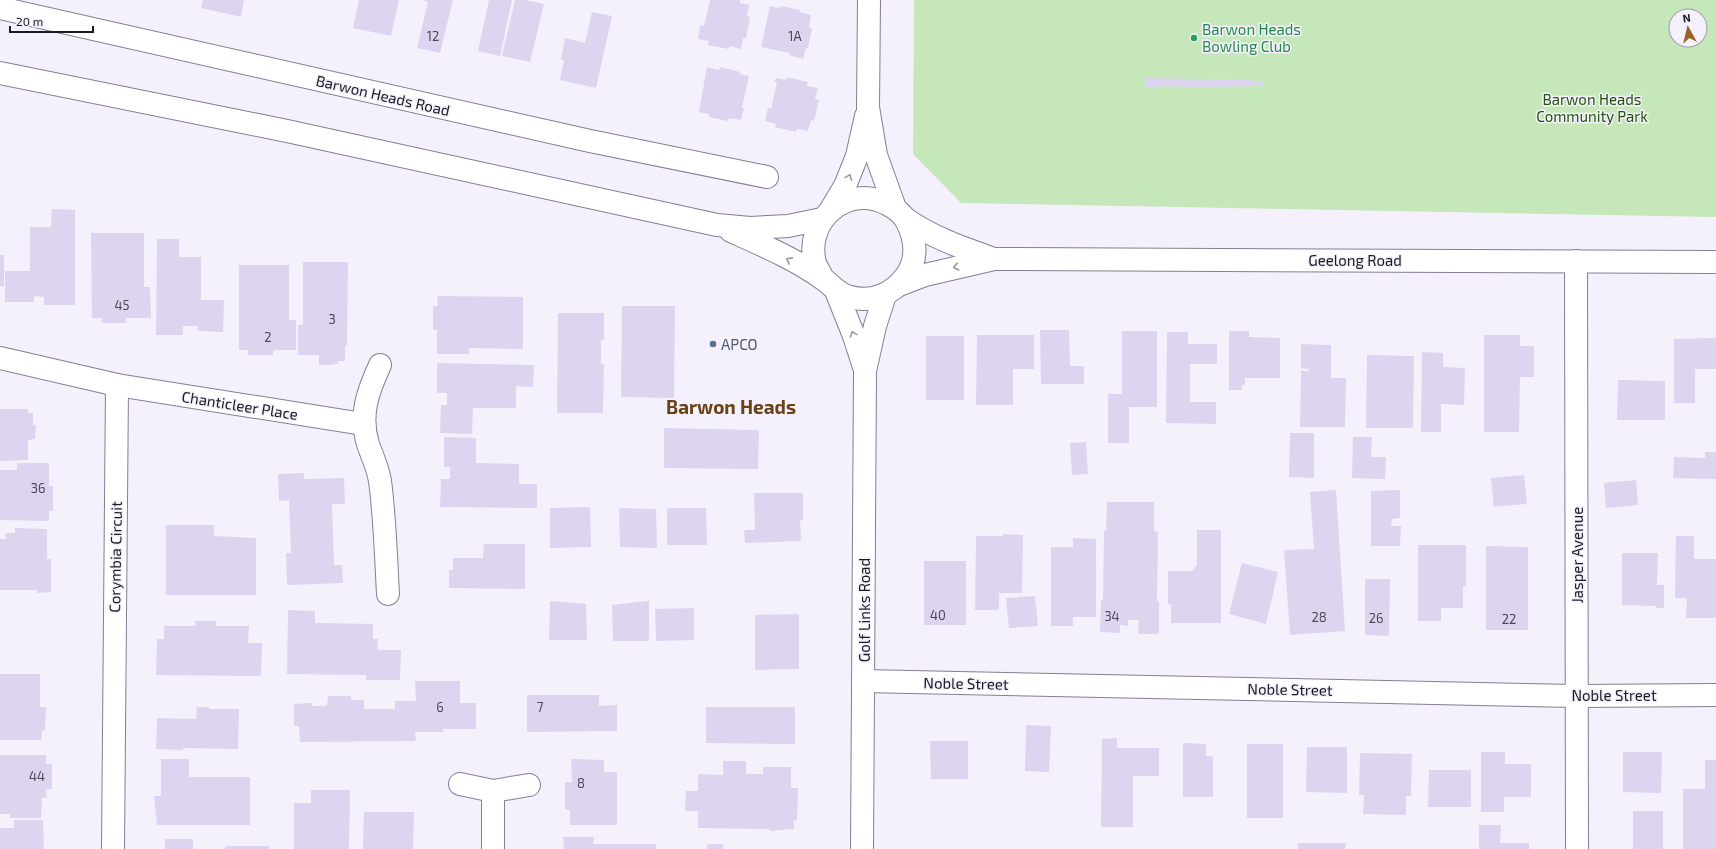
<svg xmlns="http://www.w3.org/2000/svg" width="1716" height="849" font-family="'Exo 2',sans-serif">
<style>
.green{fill:#c5e7ba;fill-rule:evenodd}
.building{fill:#ddd5f0}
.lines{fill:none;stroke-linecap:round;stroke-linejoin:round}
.minor-casing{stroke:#857d96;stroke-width:24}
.major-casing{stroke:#857d96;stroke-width:24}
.minor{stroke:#fff;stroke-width:22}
.major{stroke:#fff;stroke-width:22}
.oneway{stroke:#99989c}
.leisure-dot{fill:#2e9e5b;stroke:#f4f1fc;stroke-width:1.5}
.service-dot{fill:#5c6f8a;stroke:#f4f1fc;stroke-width:1.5}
.labels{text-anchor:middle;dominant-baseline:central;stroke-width:3;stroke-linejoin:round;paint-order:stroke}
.number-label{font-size:13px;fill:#4c4856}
.leisure-label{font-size:15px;fill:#27864d;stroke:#f4f1fc;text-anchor:start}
.street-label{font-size:15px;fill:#1c1923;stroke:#f4f1fc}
.park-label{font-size:15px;fill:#20520a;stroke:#f4f1fc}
.service-label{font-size:15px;fill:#4e5e75;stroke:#f4f1fc;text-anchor:start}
.district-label{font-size:19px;font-weight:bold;fill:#6a4217;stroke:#f4f1fc}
</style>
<rect width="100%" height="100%" fill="#f4f1fc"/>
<path class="green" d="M914,0H1716V217L961,203L913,154ZM1676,16H1700V40H1676Z"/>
<g class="building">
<polygon points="203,0 244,0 241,17 201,8"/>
<polygon points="359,0 399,0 391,36 353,28"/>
<polygon points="423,0 453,0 440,53 417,48 428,2"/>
<polygon points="489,0 512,0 500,56 478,51"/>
<polygon points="515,0 525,0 544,4 530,62 502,56"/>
<polygon points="710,0 740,0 740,3 749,5 747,16 750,17 746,38 743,38 741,49 729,46 729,49 708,45 709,41 698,39 700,25 704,26"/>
<polygon points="770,6 780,8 781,6 800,10 799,12 811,15 809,27 812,28 808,48 806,48 803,59 789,55 790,53 761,47"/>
<polygon points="592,12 612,16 596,88 560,80 564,60 561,60 565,38 585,43"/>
<polygon points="707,67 719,70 720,67 740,72 740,74 749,76 742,107 744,108 741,120 729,118 728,121 709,117 709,114 699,112"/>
<polygon points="787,77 808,82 807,86 818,88 815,99 819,100 814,121 811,120 808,131 797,129 796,132 775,127 776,124 765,121 768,108 771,109 777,82 774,82 776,78 786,80"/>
<polygon points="1146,78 1252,80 1252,81 1264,81 1264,86 1198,87 1159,86 1159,87 1146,87"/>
<polygon points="52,209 75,210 75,305 44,305 44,297 34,296 34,302 5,302 5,271 30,271 30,227 51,227"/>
<polygon points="91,233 144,233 144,287 150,287 151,318 126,318 126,323 102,323 102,318 92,318"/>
<polygon points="157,239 179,239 179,257 201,257 201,300 224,300 223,332 198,331 198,326 183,326 183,335 156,335"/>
<rect x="0" y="255" width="4" height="31"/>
<polygon points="303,262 348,262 347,345 345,346 345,361 338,361 338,364 332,364 332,365 319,365 319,355 298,355 298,325 303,325"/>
<polygon points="239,265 289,265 289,320 296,320 296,350 273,350 273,355 248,355 248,350 239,350"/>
<polygon points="437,296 523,297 523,349 469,348 469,354 437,354 437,330 433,330 433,306 438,306"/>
<polygon points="622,306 675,306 674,398 621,397"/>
<polygon points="558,313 604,313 604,340 601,340 601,364 604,364 603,413 557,413"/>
<polygon points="1040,330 1069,330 1070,366 1084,366 1084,384 1041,384"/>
<polygon points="1122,331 1157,331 1157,407 1129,407 1129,443 1108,443 1108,394 1122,394"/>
<polygon points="1229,331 1249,331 1249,337 1280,338 1280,378 1245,378 1245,385 1242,385 1242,390 1229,390"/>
<polygon points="1167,332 1188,332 1188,344 1217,344 1217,364 1190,364 1190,402 1216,402 1216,424 1166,423"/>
<polygon points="977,335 1034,335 1034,369 1013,369 1013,405 976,405"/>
<polygon points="1484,335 1520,335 1520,346 1534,346 1534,377 1520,377 1519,432 1484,432"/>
<rect x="926" y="336" width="38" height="64"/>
<polygon points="1716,338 1716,369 1695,369 1695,403 1674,403 1674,339"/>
<polygon points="1301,344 1331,345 1331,378 1346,378 1345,427 1300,427 1301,371 1309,371 1309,369 1301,368"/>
<polygon points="1422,352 1443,353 1443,367 1465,368 1464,405 1441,404 1441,432 1421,432"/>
<polygon points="1367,355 1414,356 1413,428 1366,428"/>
<polygon points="437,363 534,365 533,387 516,386 516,408 473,408 472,434 440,433 441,405 447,405 447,393 437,393"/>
<polygon points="1618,380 1665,381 1665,420 1617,420"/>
<polygon points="0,409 28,409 28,413 33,413 33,425 36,425 35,439 28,440 28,460 0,461"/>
<polygon points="664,428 759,430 758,469 664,468"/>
<polygon points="1290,433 1314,433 1314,478 1289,477"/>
<polygon points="444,437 476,438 476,463 519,464 519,484 537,484 537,508 440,507 441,479 450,479 450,467 444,467"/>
<polygon points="1353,437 1372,437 1371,457 1386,457 1385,479 1352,478"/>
<polygon points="1086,442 1088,474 1072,475 1070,443"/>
<polygon points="1705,452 1716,452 1716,479 1673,478 1674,457 1705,458"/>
<polygon points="17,463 49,463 49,486 53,486 53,511 49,511 49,521 0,520 0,470 17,470"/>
<polygon points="304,473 304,479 344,478 345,504 332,504 334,565 342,565 343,583 287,585 286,553 291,553 289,500 279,501 278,474"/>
<polygon points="1524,475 1527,504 1494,507 1491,478"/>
<polygon points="1636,480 1638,505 1606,508 1604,483"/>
<polygon points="1336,490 1345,631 1290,635 1284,550 1314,549 1310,492"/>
<polygon points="1400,490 1400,518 1392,519 1391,526 1401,526 1400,546 1371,546 1371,491"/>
<polygon points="754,493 803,493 803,520 800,520 801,541 745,543 744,530 755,530"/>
<polygon points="1107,502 1154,502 1154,531 1158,532 1157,601 1159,601 1159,634 1138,634 1139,620 1128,620 1128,626 1120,625 1120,633 1100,632 1101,600 1103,601 1104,531 1106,531"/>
<polygon points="590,507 591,547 550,548 550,508"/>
<polygon points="619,508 656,509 657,548 620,547"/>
<polygon points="667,508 706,508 707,545 667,545"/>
<polygon points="166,525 214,525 214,536 256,538 256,595 166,595"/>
<polygon points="15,528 47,529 47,559 51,559 51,592 37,593 37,590 0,590 0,539 6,539 5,533 15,533"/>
<polygon points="1197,530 1221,530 1221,623 1171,623 1171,604 1168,605 1168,571 1192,571 1197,565"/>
<polygon points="1003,534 1023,535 1022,593 999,593 999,610 975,610 976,536 1003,536"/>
<polygon points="1676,536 1694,536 1694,559 1716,559 1716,618 1686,618 1687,598 1675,598"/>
<polygon points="1073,538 1096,539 1096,617 1073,617 1073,626 1051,626 1051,547 1073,547"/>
<polygon points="484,544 525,544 525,589 449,588 449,570 453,570 453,558 483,558"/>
<polygon points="1418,545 1466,545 1466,586 1463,586 1463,608 1441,608 1441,621 1418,621"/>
<polygon points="1486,546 1528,547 1528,630 1486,630"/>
<polygon points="1622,553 1658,553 1657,585 1664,585 1664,608 1656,608 1656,606 1622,605"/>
<rect x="924" y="561" width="42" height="64"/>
<polygon points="1242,563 1278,572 1266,624 1229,614"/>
<polygon points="1365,579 1390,579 1389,636 1365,635"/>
<polygon points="1035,596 1038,626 1009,628 1006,598"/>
<polygon points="550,601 586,604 587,640 549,640"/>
<polygon points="649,601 649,641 613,641 612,605"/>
<polygon points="694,608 694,640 656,641 655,609"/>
<polygon points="288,610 315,611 315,623 373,624 373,639 378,639 377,650 401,650 400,680 366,680 366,675 287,674"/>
<polygon points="799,614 799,669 755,670 755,615"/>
<polygon points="195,621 216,621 216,626 249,626 248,643 262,643 261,676 156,675 157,639 164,639 164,626 196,626"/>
<polygon points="0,674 40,674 40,707 46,707 45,730 42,731 41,740 0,740"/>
<polygon points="415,681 460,681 460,703 476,703 476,729 443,729 443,732 415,732 416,741 300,742 299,726 294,726 294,704 312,703 312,706 327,706 328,696 351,696 351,700 364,700 364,709 395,709 395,701 416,701"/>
<polygon points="527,695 599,695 599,706 617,705 617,731 527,732"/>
<polygon points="197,707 209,707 209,709 239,709 238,749 183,748 183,750 156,749 157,718 196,719"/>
<polygon points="706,707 795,707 795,744 706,743"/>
<polygon points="1026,725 1051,726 1049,772 1025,771"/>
<polygon points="1117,738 1117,748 1159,748 1159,776 1133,776 1133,827 1101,827 1102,739"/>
<polygon points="930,741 968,741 968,779 931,779"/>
<polygon points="1183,743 1206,744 1206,756 1213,756 1213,797 1183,797"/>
<rect x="1247" y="744" width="36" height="74"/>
<polygon points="1307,747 1347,747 1347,793 1306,792"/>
<polygon points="1481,752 1505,752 1505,764 1531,764 1531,797 1504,797 1504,812 1481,812"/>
<polygon points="1623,752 1662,752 1661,793 1623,792"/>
<polygon points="1360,753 1412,754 1411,796 1406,796 1406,815 1363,814 1364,795 1359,795"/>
<polygon points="0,755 46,755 46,764 52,764 52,789 46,789 47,798 42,798 41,818 10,818 10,814 0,814"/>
<polygon points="161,759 189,759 189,777 250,777 250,825 157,825 154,796 161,796"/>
<polygon points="571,759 604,760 604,772 617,772 617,825 570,825 570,810 565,809 565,782 572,782"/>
<polygon points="1705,760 1716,760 1716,849 1683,849 1683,789 1705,789"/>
<polygon points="723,761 746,761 746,774 763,774 763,767 791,767 791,788 798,788 797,821 794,820 794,829 770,831 769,829 698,828 698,811 685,811 686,791 698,791 698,774 723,775"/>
<polygon points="1429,770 1471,770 1471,807 1428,807"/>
<polygon points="311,790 350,790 349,849 294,849 294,803 311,803"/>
<rect x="1633" y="811" width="30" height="38"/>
<polygon points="364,812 414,812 413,849 363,849"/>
<polygon points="14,820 43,820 44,849 0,849 0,828 14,828"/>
<polygon points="1479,825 1501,825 1500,843 1529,843 1529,849 1479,849"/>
<polygon points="563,837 594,837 593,844 656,844 656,849 564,849"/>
<rect x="165" y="839" width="28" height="10"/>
<polygon points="1298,843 1346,843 1345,849 1298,849"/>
<rect x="707" y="844" width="16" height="5"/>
<rect x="225" y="846" width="44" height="3"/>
</g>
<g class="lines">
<g class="minor-casing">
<g id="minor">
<polyline points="869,0 868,107 876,155 895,208"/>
<polyline points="0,8 590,141 767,177"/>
<polyline points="830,211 845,186 857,156 866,116"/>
<path d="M906,219C933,238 963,248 994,259"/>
<polyline points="1576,261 1577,849"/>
<polyline points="899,285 925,275 994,259 1716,262"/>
<polyline points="0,358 117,385 113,849"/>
<path d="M380,365C368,391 359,415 368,444C372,456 378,468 380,481C385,519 386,557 388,594"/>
<polyline points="117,385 363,424"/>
<polyline points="863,681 1577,696 1716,695"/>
<polyline points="460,784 493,791 529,785"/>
<polyline points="493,791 493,849"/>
</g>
</g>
<g class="major-casing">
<g id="major">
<polyline points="0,73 287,131 717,225 750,228 788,226 822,219"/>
<path d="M731,231C762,245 795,259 823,279C832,285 838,294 850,297C872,303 893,294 906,276C918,259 916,240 907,222C903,214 895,208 887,204C848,183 804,220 815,263C817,268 821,274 823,279"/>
<polyline points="836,291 854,336 865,370"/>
<polyline points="862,849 865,371 875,326 885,295"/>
</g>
</g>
<use href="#minor" class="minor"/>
<use href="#major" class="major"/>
</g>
<defs><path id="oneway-chevron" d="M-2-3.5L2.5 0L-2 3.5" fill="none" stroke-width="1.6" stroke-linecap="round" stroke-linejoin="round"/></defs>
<g class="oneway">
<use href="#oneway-chevron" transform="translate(849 177) rotate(-69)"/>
<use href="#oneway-chevron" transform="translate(789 260) rotate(-152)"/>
<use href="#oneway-chevron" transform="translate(956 267) rotate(167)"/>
<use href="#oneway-chevron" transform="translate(853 334) rotate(-110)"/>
</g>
<circle class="leisure-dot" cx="1194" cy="38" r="4"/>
<circle class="service-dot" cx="713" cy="344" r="4"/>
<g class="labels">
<g class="number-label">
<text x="433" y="36">12</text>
<text x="795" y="36">1A</text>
<text x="122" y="305">45</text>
<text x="332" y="319">3</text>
<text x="268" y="337">2</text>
<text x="38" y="488">36</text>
<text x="938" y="615">40</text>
<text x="1112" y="616">34</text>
<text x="1319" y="617">28</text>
<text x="1376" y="618">26</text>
<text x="1509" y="619">22</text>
<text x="440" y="707">6</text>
<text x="540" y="707">7</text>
<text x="37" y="776">44</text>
<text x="581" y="783">8</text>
</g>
<g class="leisure-label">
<text x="1202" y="29">Barwon Heads<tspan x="1202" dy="17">Bowling Club</tspan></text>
</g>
<g class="street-label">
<text transform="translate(383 95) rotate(13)">Barwon Heads Road</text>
<text x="1355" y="260">Geelong Road</text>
<text transform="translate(240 405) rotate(9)">Chanticleer Place</text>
<text transform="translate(1577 555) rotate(-90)">Jasper Avenue</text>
<text transform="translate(115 557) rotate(-89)">Corymbia Circuit</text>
<text transform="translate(864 610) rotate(-90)">Golf Links Road</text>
<text transform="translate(966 683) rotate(1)">Noble Street</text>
<text transform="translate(1290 689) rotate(1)">Noble Street</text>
<text x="1614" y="695">Noble Street</text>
</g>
<g class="park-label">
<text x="1592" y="99">Barwon Heads<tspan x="1592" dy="17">Community Park</tspan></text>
</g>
<g class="service-label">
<text x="721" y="344">APCO</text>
</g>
<g class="district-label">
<text x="731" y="406">Barwon Heads</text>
</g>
</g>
<g transform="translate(1688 28) rotate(352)"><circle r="19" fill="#f4f1fc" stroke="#9e9ba5"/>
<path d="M0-3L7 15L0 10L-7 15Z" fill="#9e6324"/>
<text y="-6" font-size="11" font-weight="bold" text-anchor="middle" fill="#1c1923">N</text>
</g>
<path d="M10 26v6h83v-6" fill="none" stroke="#1c1923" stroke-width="2"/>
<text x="16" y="26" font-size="12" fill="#1c1923" stroke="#f4f1fc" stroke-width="3" paint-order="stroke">20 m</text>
</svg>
